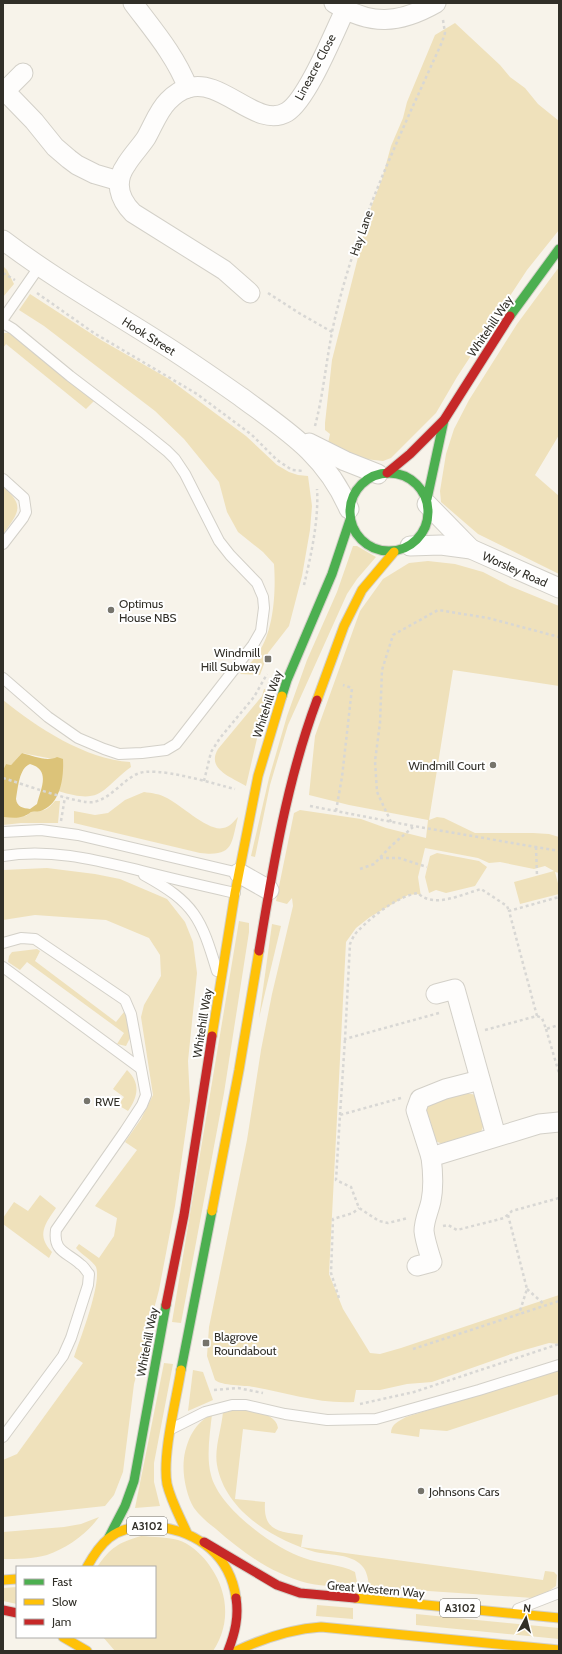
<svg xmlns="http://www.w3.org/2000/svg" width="562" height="1654" font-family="Cabin,sans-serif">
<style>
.green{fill:#efe1bb}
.water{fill:#dcc379;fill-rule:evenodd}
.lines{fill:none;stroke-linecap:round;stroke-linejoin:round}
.lane-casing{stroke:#d3d0c8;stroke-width:12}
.street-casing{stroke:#d3d0c8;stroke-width:21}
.fast-casing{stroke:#d3d0c8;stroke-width:11}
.slow-casing{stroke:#d3d0c8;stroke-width:11}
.jam-casing{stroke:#d3d0c8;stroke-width:11}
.path{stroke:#d8d7d4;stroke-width:2.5;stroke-dasharray:3 3;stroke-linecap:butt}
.lane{stroke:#fefdfc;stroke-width:10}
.street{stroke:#fefdfc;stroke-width:19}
.fast{stroke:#4caf50;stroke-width:9}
.slow{stroke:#ffc107;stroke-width:9}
.jam{stroke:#c62828;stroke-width:9}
.poi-dot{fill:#76746c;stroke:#fff;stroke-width:1.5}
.labels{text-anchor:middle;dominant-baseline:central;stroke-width:4;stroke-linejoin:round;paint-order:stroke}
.shield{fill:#fff;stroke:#6f6d68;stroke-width:1}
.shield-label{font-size:11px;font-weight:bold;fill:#312f28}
.street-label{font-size:12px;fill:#312f28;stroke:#fff}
.poi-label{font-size:12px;fill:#312f28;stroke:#fff;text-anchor:start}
</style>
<rect width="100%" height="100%" fill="#f7f3ea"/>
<g class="green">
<polygon points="455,23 500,65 510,77 525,88 538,104 559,121 559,230 527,270 457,377 436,413 391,458 383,461 356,458 328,443 330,434 325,430 325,423 332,360 370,210 382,179 391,146 403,118 407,102 435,35"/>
<polygon points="3,266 7,270 14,284 3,297"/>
<polygon points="559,267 559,435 535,475 559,496 559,574 478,534 441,502 440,491 446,454 454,429 469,400 517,324"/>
<path d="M30,294L101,340L169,379L246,436L277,465L289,472L298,475L308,476L312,506L310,530L302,576L289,626L268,653L260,675L240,674C246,668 253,661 258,653C274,631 276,591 274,564L263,552L238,532L227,512L219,482L184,439L155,411L44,326L19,310Z"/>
<polygon points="3,333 11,333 94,401 86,409 6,344 3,348"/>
<path d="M3,487C26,506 18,513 3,534Z"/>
<polygon points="353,546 357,546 376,557 357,579 347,594 288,725 270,785 255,857 251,856 269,778 287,716 307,660 337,592"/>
<path d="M428,561L455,564L483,572L510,586L559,606V686L453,670L429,820L437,817L444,818L475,833H533L549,834L559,837V873L555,872L559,887V894L520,904L514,882L554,871L545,866L534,869L500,862L489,863L478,858L425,848L418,877L421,897L418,894L408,895L370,917L356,928L346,942L329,1274L343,1309L370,1353L380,1354L401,1348L559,1295V1344L549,1343L514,1353L432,1382L407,1384L380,1390H356L354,1402C319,1404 288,1393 254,1387C244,1385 222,1386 215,1380L207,1356L209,1327L247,1140L261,1050L272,994L293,906L292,898L287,904L276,901L294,813L300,810L361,819L386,828L426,838L428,820L349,805L309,795L315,736L360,611L383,579L409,563Z"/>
<path d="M264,689H267L266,700L246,786C231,777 206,769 218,749L262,696Z"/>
<path d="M3,700C36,727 87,760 130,762L131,767C100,790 103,805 58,791L60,784L53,759L22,753L11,765L6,764L3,770Z"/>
<path d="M144,792C152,793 160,794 167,798C181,805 209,832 223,828C230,827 234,821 238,817C231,844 234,857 200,853L74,823V811L95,815L108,813L125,800Z"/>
<path d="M55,801H60L58,823H21L3,825V817L26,816L31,812C44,809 45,813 55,801Z"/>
<polygon points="437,853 479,861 487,867 475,886 446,893 436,890 429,893 425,877 430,856"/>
<path d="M47,868L95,874L120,879L167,899L185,922L193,942L197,973L188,1061L190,1101L175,1206L159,1290L134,1384L123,1472L114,1495L105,1506L3,1517V1460L17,1454L83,1363L74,1357C80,1339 102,1283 96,1267C94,1262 80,1253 76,1248L79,1244L99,1258L114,1236L117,1218L95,1206L137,1150L125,1142L141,1119L153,1095L141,1017L144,1005L161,976L160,955L149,938L106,920L35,915L3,920V870Z"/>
<polygon points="239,921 249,923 249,932 224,1093 181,1323 172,1322"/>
<polygon points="272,924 281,926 259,1018"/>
<polygon points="37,949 40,951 35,961 116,1022 124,1012 126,1014 130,1038 126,1046 117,1044 124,1033 27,962 20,970 8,962 9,956 12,952"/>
<path d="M127,1070C141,1083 138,1097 128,1111L118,1105L124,1097L113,1089Z"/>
<path d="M465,1093L477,1095L484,1124L481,1132L444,1144C441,1143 438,1143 435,1140C429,1134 421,1110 429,1103C435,1098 457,1095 465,1093Z"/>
<path d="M40,1195L56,1208C45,1224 36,1235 52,1252L49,1258L3,1224V1218L14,1202L28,1211Z"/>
<polygon points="164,1363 173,1364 154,1463 154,1482 160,1506 135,1508"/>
<polygon points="193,1370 203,1372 213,1400 188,1411"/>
<path d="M554,1371H559V1394L447,1431L420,1429L419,1437L391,1433C391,1424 399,1421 406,1417Z"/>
<path d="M240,1410C253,1411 276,1413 278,1428L275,1433L243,1429L235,1499L265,1502C263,1531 279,1532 303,1535L301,1547L543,1580L545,1571L554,1572L557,1575L556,1586L546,1593L533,1598L369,1587C368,1578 367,1569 359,1563C348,1554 328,1555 315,1552C274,1540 225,1511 217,1465C214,1448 222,1428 223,1411Z"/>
<path d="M212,1414C210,1434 206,1456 211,1475C219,1508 274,1548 304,1558C320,1564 340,1564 355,1572L357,1582L355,1586C340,1586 322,1587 307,1583C272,1574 242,1552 216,1529C208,1523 200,1516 194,1508C186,1495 182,1473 184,1458C187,1439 195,1423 212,1414Z"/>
<path d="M99,1517C87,1534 67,1548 47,1555C33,1559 17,1559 3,1559V1532L64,1527L81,1524Z"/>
<path d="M141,1536C153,1537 166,1537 178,1540C189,1543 200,1553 207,1562C228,1589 232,1623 213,1651H115L103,1637H155V1567H97C111,1547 118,1543 141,1536Z"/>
<polygon points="17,1587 17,1604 3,1601 3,1588"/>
<polygon points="317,1605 353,1608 353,1619 316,1616"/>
<polygon points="416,1614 559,1628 559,1639 416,1625"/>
</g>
<path class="water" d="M22,753C33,756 47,762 57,757L63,759C64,776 61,803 43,810C40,812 35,811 31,812C23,819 14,818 4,817L3,770L6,764L11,765ZM30,764C51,770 41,788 37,804L30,809C23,808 17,807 16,799C18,788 19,768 30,764Z"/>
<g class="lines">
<g class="lane-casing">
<g id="lane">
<polyline points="3,319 39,267"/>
<polyline points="3,323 13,329 70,376 146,434 167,451 175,459 185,474 219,541 230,555 257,583 263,597 264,608 261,631 253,645 176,744 166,750 142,753 119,754 104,749 78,738 48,717 3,678"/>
<polyline points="3,479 24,498 26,512 23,518 3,544"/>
<polyline points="3,832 41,830 78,835 239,873"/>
<path d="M3,856C50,848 96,860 142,871C173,879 204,886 235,893"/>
<path d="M144,875C195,903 201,918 217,971"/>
<path d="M3,943L21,938L35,939L125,1000L131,1014L146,1095L142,1105L125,1131L56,1230C53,1252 67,1252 80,1264C84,1266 86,1271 89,1274L88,1285L71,1338L63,1356L3,1437"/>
<polyline points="3,967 140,1068"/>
<polyline points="171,1429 205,1412 232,1405 246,1405 285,1414 327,1420 376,1419 479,1390 559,1365"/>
<polyline points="518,1609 559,1593"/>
</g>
</g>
<g class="street-casing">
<g id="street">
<path d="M133,3C154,31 175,55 188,88"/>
<path d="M334,3C371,26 399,24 436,3"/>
<polyline points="5,91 23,73"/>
<polyline points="3,93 5,91 34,121 55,147 69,159 77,165 95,174 119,181"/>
<path d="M3,240C53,278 106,308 158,341C187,359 214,378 241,397C287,431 325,454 349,509"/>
<path d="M250,293L224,270L133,213C119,199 114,182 126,165C132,155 140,147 146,138C153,126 158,111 168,101C173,96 180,90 188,88C222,77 257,130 287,112C307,100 334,33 345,10"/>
<polyline points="309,443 345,461 378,474"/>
<polyline points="427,504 471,549"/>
<polyline points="410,546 441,545 471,549 559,588"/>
<polyline points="239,873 269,890"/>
<polyline points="436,994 455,989 496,1136"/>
<polyline points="431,1157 416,1110 420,1099 445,1089 480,1080"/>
<path d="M417,1266L432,1262C429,1252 425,1241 424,1231C424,1220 429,1211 431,1201C434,1186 433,1172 431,1157L539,1124L559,1122"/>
</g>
</g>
<g class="fast-casing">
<g id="fast">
<polyline points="510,316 559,249"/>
<circle cx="389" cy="512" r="39"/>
<polyline points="427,499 444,420"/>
<polyline points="282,696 287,680 332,574 350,520"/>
<polyline points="181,1370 212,1211"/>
<polyline points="109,1537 125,1506 134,1481 166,1305"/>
</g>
</g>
<g class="slow-casing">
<g id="slow">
<polyline points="317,700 344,626 362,590 394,552"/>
<polyline points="212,1036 235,893 258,776 282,696"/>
<polyline points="212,1211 239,1070 259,951"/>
<path d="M181,1370C176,1401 162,1455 167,1484C171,1501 180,1517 187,1533"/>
<path d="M87,1567C93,1556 99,1546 109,1538C123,1527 142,1525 159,1527C199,1532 230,1556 236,1598"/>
<polyline points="3,1580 17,1579"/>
<polyline points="355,1598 559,1618"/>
<polyline points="63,1637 87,1651"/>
<path d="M236,1651C264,1638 291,1629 321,1627L559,1650"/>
</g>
</g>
<g class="jam-casing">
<g id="jam">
<polyline points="387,473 410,454 444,420 510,316"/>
<path d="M259,951C273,866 287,780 317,700"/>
<polyline points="166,1305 184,1215 212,1036"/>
<polyline points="204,1542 277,1585 300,1593 355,1598"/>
<polyline points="3,1610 17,1613"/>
<path d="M228,1651C235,1633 239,1617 236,1598"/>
</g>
</g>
<g class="path">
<polyline points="3,273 15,280"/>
<polyline points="37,293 94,333 197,394 252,435 277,460 292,470 303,471"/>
<polyline points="268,293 299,313 332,332"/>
<path d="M315,426C325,388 327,348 337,310C360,216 403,129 442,42L445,33L443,20"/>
<path d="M304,585C311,556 319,519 317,489"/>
<path d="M3,778C20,783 80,805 94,802C111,798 122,781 137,774C155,765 214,784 235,789"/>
<polyline points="204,781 211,752 220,738 254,697 267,674"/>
<polyline points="310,806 408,825 559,851"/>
<polyline points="336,811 342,777 352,688 343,685"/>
<polyline points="61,821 65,797"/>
<polyline points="391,822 377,792 375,761 380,723 382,670 393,635 438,610 488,618 559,637"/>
<polyline points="536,847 537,876"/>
<polyline points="380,858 399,858 427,867"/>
<polyline points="360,869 374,864 391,846 413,827"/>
<path d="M439,1013L345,1039L350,944C352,940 354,934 358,931C372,916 398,896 418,893C433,909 463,894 481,889L507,906L509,911"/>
<polyline points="537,1016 509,911 559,897"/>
<polyline points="546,1029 559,1073"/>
<polyline points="485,1030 537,1016 542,1018 546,1029 559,1025"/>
<polyline points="401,1098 340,1115 336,1180 351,1187 359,1208 379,1221 388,1223 408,1218"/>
<polyline points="340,1115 345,1039"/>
<polyline points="508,1215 527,1289 519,1314"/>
<polyline points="443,1226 448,1225 457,1230 504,1218 512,1211 559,1198"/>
<polyline points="527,1289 545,1305"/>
<polyline points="339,1298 331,1273 333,1219 353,1213 359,1208"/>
<polyline points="413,1349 559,1301"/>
<polyline points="214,1390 238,1388 263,1393"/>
<polyline points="360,1404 414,1392 559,1344"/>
</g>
<use href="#lane" class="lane"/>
<use href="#street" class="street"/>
<use href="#fast" class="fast"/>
<use href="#slow" class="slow"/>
<use href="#jam" class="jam"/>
</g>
<g class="poi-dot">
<circle cx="111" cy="610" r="4"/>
<rect x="264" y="655" width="8" height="8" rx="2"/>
<circle cx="493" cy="765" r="4"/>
<circle cx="87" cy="1101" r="4"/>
<rect x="202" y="1339" width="8" height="8" rx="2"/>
<circle cx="421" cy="1491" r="4"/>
</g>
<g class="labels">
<g class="shield">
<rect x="127" y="1517" width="40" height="18" rx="3"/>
<rect x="440" y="1599" width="40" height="18" rx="3"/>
</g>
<g class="shield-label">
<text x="147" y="1526">A3102</text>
<text x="460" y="1608">A3102</text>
</g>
<g class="street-label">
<text transform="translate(315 67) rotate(-62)">Lineacre Close</text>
<text transform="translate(361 233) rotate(-71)">Hay Lane</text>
<text transform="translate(490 326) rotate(-56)">Whitehill Way</text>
<text transform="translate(149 336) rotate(32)">Hook Street</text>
<text transform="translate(515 569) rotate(24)">Worsley Road</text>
<text transform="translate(267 704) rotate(-72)">Whitehill Way</text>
<text transform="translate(202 1023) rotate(-81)">Whitehill Way</text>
<text transform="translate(147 1342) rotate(-79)">Whitehill Way</text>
<text transform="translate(376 1589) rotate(5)">Great Western Way</text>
</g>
<g class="poi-label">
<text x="119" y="603">Optimus<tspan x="119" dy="14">House NBS</tspan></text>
<text x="260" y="652" text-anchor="end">Windmill<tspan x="260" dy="14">Hill Subway</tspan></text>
<text x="485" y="765" text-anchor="end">Windmill Court</text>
<text x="95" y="1101">RWE</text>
<text x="214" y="1336">Blagrove<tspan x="214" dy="14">Roundabout</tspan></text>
<text x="429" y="1491">Johnsons Cars</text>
</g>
</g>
<rect width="562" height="1654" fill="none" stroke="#312f28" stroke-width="8"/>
<rect x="16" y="1566" width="140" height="72" fill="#ffffff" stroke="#adaca9"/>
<rect x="24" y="1579" width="20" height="6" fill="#4caf50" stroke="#adaca9"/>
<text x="52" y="1586" font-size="12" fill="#312f28">Fast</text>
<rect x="24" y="1599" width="20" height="6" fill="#ffc107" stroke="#adaca9"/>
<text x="52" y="1606" font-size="12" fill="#312f28">Slow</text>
<rect x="24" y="1619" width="20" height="6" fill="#c62828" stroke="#adaca9"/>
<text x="52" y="1626" font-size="12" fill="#312f28">Jam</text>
<g transform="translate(526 1618) rotate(7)" stroke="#ffffff" stroke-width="3" paint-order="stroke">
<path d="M0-3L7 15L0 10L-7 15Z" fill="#312f28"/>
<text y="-6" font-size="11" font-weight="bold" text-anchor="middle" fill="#312f28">N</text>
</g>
</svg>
